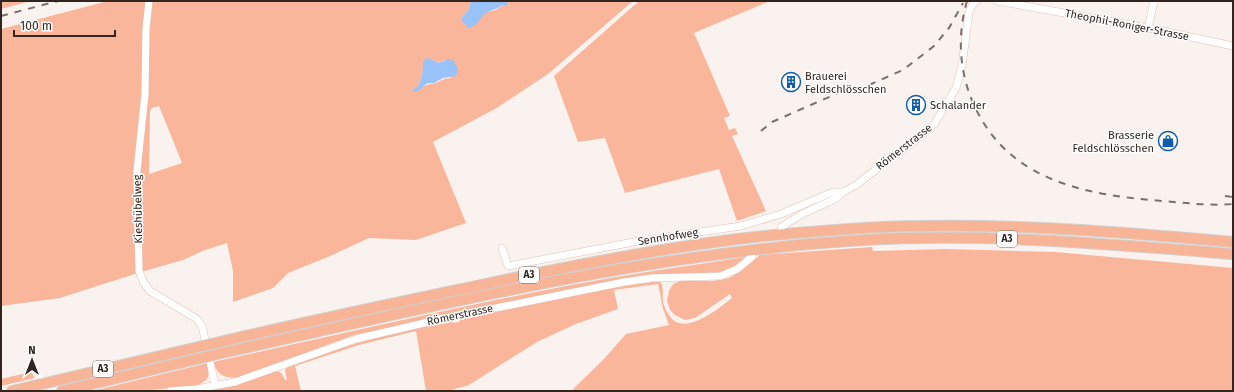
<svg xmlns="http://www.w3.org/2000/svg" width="1234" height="392" font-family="'Fira Sans',sans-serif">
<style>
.green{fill:#fab69a;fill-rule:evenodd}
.water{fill:#99c3f8}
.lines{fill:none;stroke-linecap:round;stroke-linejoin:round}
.minor-casing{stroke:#e4c0b1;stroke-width:8}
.highway-casing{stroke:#d2cfce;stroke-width:12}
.minor{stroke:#fff;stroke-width:7}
.highway{stroke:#f8b497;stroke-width:10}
.rail{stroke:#7a6f6a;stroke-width:2;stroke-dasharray:7 7;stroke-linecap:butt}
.highway-bridge-casing{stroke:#d2cfce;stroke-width:12;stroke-linecap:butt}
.highway-bridge{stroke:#f8b497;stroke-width:10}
.labels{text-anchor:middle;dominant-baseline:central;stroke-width:3;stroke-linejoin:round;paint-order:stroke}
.shield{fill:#fff;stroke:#706662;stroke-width:1}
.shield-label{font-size:10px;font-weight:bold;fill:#32251f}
.street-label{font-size:11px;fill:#32251f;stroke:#fff}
.poi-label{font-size:11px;fill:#32251f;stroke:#fff;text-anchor:start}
</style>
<rect width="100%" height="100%" fill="#f9f2ef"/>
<g class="green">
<polygon points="1,1 31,1 1,9"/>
<path d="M108,1H471L468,11L462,17L496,10L508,1H633L548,74L495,109L433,142L466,223L416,240L369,238L328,257L288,273L273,288L233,302V271L227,243L205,250L183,260L141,272L60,298L1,306V29ZM429,58L438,63L445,60L451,78C444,78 441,81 435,83C427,85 427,83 420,90H412C422,87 423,71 423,62ZM159,106L182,163L149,174L150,111L152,108Z"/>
<polygon points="639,1 770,1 694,33 730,116 724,118 729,130 735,128 738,134 732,136 766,211 737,221 719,169 625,193 605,138 578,142 554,76"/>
<path d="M872,247L873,251L946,249L1055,252L1233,268V391H571L603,360L626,334L669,325L663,309L658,284L614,290L618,309L576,324L537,342L469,385L448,391H426L416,331L359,345L295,366L301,391H205L237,385L273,371C281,371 282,373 285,380H287L285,370L290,364C343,347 397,330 452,321L454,323L459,322L461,319C527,305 592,290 659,281C665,286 662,294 663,301C664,306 666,311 669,315C683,338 718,309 732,298L730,294L695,318L685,320L675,315L670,310L667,301L669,291L673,284L680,281H713L729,278L741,271L760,255Z"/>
<path d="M745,257L740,264L730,270L710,274H672L641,276L572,289L354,335L237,378C223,377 218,376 213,362C332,336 451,308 571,285C629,274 687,266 745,257Z"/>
<path d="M208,363C210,377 209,380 196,386L138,391H92Z"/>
<polygon points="31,372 35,378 1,386 1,379"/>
</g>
<g class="water">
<path d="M471,1H508L507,5H502C497,10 493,9 488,12C479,16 480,26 468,28L462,21V17L468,11Z"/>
<path d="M429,58L438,63L449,59L454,61L458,69L456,76L443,78L434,83H429L426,84L420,90L413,92L412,90C422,87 423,71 423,62L425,59Z"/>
</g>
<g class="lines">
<g class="minor-casing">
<g id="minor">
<polyline points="149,1 146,29 145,94 137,171 139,271 144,283 150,291 197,319 202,326 215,385"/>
<polyline points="997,1 1148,28 1233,46"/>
<polyline points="1148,28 1154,1"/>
<polyline points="781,227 802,214 835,199 843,192 856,185 893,156 911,144 935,123 956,88 962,66 969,12 973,4 977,1"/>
<polyline points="502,248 508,266 639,241 741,226 781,214 833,192 843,192"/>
<polyline points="170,391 196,389 235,382 356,339 437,320 624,282 652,278 721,276 737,269 752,257"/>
</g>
</g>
<g class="highway-casing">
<g id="highway">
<path d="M220,342C305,322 391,304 476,286C560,268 644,251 730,240C774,234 819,231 863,228C986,221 1110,231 1233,242"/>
<path d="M222,353C434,306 646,253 864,240C987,233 1110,244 1233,254"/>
<polyline points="12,391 194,348"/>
<polyline points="62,391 197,359"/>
</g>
</g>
<use href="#minor" class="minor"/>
<use href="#highway" class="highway"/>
<g class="rail">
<path d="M967,1C957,35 959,72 974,105C1009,182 1087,195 1163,201C1187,203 1210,206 1233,204"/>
<polyline points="1,16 58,1"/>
<polyline points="869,85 903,70 934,46 949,28 963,3"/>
<polyline points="761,131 772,122 845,90"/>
<polyline points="1225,196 1233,197"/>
</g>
<g class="highway-bridge-casing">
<g id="highway-bridge">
<polyline points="194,348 220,342"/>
<polyline points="197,359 222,353"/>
</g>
</g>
<use href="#highway-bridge" class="highway-bridge"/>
</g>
<defs>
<g id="building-ring" transform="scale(1)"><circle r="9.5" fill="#fff" stroke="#105dac" stroke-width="1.5"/><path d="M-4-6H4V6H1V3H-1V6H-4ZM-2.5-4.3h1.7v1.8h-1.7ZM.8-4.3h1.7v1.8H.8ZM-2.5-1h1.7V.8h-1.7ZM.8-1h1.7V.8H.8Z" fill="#105dac"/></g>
<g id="shop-ring" transform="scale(1)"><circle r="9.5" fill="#fff" stroke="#105dac" stroke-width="1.5"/><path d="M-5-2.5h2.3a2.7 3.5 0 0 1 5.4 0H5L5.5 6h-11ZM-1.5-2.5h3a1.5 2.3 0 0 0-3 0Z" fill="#105dac"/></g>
</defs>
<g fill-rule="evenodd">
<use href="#building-ring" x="791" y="82"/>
<use href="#building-ring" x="916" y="105"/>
<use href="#shop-ring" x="1168" y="141"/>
</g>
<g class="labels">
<g class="shield">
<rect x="997" y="231" width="20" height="16" rx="3"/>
<rect x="519" y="267" width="20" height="16" rx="3"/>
<rect x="93" y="361" width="20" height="16" rx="3"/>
</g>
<g class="shield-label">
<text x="1007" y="239">A3</text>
<text x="529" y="275">A3</text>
<text x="103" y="369">A3</text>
</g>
<g class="street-label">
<text transform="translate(1127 25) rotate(11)">Theophil-Roniger-Strasse</text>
<text transform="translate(904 147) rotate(-38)">Römerstrasse</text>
<text transform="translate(138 209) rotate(-91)">Kieshübelweg</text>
<text transform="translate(668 237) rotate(-9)">Sennhofweg</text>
<text transform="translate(460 315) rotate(-12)">Römerstrasse</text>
</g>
<g class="poi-label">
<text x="805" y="76">Brauerei<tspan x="805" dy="13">Feldschlösschen</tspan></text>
<text x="930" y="105">Schalander</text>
<text x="1154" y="135" text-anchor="end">Brasserie<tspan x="1154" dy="13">Feldschlösschen</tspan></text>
</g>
</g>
<rect width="1234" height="392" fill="none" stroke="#32251f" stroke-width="4"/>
<g transform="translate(32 360)" stroke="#ffffff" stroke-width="3" paint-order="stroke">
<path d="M0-3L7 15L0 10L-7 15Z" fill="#32251f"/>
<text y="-6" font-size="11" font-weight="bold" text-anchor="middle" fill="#32251f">N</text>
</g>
<path d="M14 30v6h101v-6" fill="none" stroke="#32251f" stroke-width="2"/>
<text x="20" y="30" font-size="12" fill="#32251f" stroke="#ffffff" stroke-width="3" paint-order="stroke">100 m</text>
</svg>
